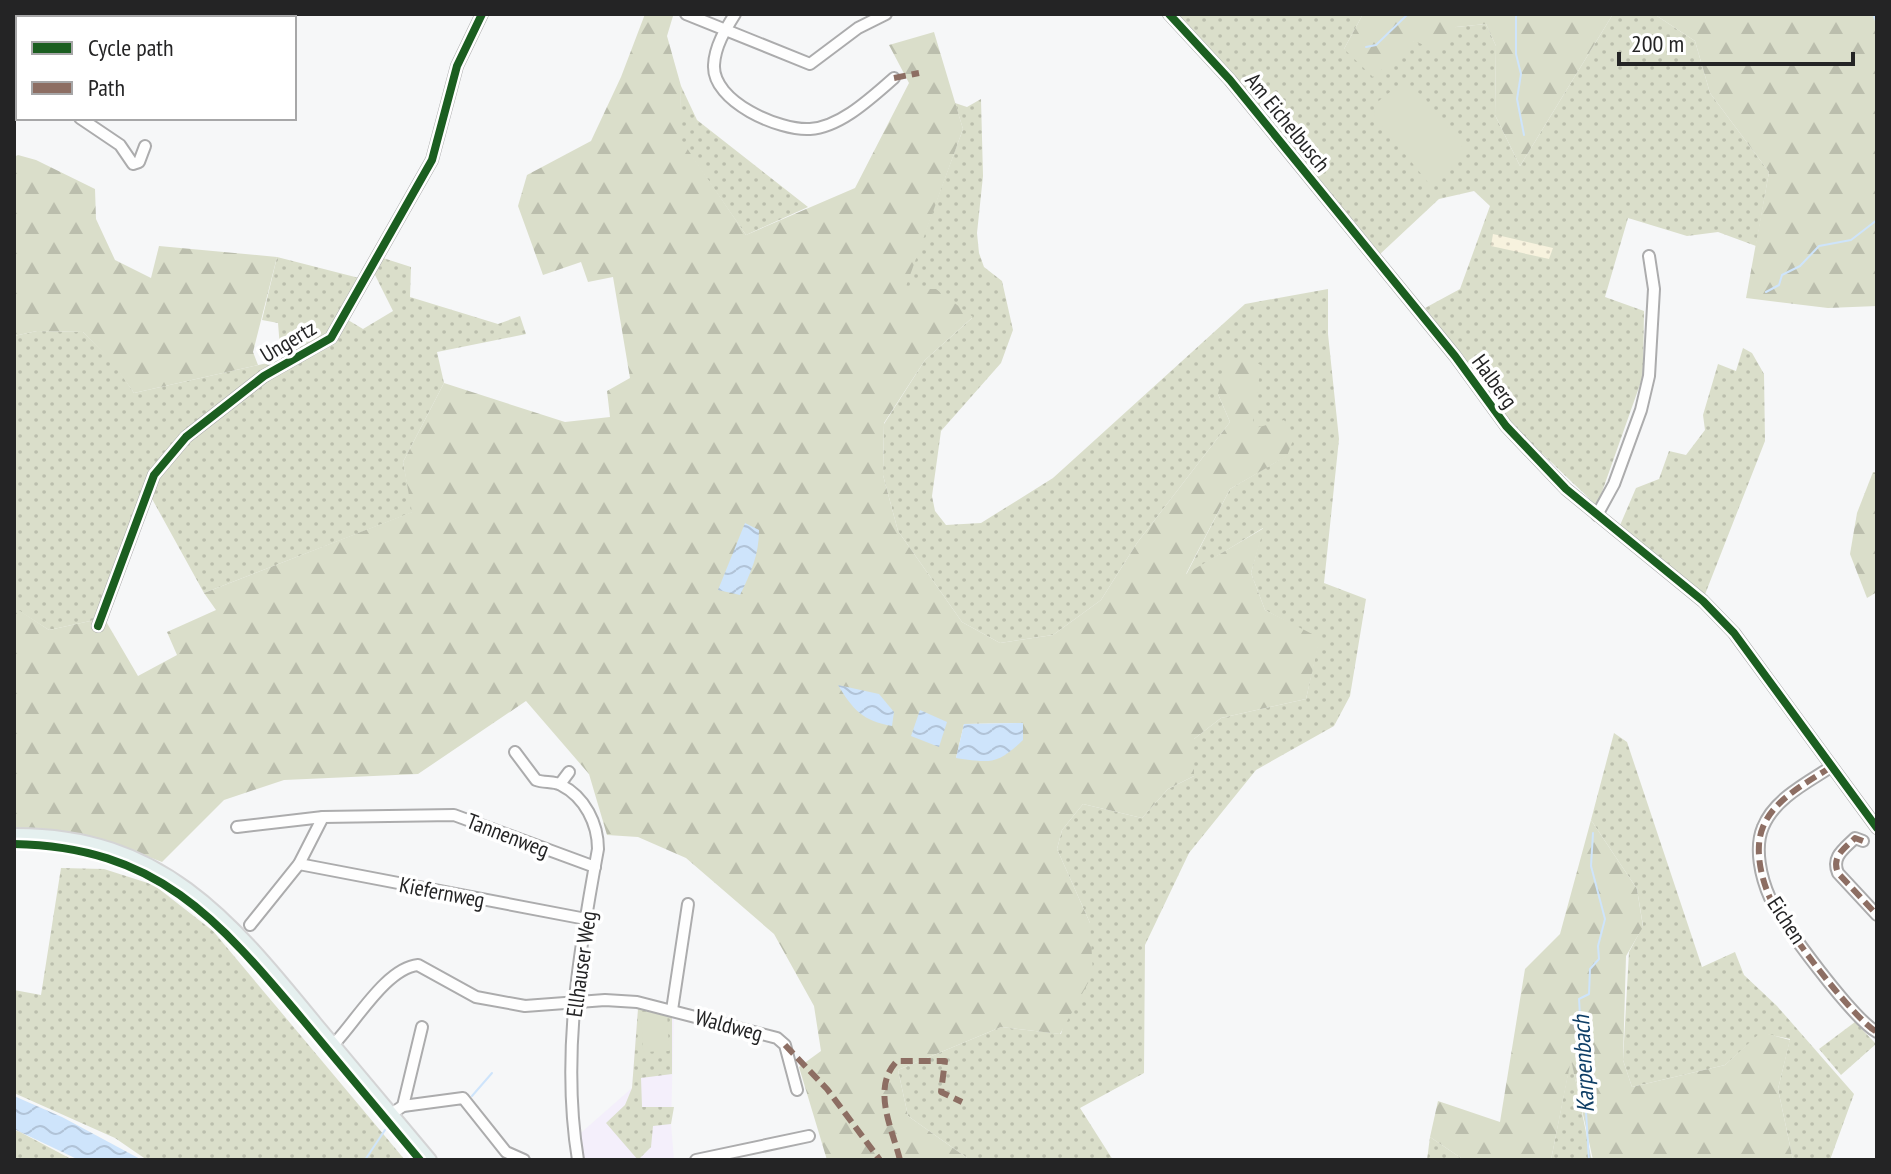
<svg xmlns="http://www.w3.org/2000/svg" width="1891" height="1174" font-family="'PT Sans Narrow',sans-serif">
<style>
.education{fill:#f4effb}
.grass{fill:url(#grass-dots)}
.forest{fill:url(#forest-firs);fill-rule:evenodd}
.sand{fill:url(#sand-dots)}
.garden{fill:#dadeca}
.water{fill:url(#water-waves)}
.lines{fill:none;stroke-linecap:round;stroke-linejoin:round}
.stream{stroke:#cee4fb;stroke-width:2}
.minor-casing{stroke:#acacad;stroke-width:14}
.major-casing{stroke:#d4d4d5;stroke-width:16}
.minor{stroke:#fefefe;stroke-width:10}
.major{stroke:#e5f0ef;stroke-width:12}
.quiet{stroke:#8d6e63;stroke-width:6;stroke-dasharray:12 6;stroke-linecap:butt}
.cycleway-casing{stroke:#fff;stroke-width:13}
.cycleway{stroke:#1b5e20;stroke-width:8}
.labels{text-anchor:middle;dominant-baseline:central;stroke-width:7;stroke-linejoin:round;paint-order:stroke}
.street-label{font-size:22px;fill:#242425;stroke:#fff}
.water-label{font-size:24px;font-style:italic;fill:#0e3e66;stroke:#fff}
</style>
<defs>
<pattern id="grass-dots" width="8" height="8" patternUnits="userSpaceOnUse" patternTransform="scale(2)"><rect width="8" height="8" fill="#dadeca"/><path d="M2 2h.1M6 6h.1" fill="none" stroke="#bbbead" stroke-width="1.8" stroke-linecap="round"/></pattern>
<pattern id="forest-firs" width="22" height="20" patternUnits="userSpaceOnUse" patternTransform="scale(2)"><rect width="22" height="20" fill="#dadeca"/><path d="M5 1l3.5 6h-7zM16 11l3.5 6h-7z" fill="#bbbead"/></pattern>
<pattern id="sand-dots" width="8" height="8" patternUnits="userSpaceOnUse" patternTransform="scale(2)"><rect width="8" height="8" fill="#f7f2de"/><path d="M2 2h.1M6 6h.1" fill="none" stroke="#d4cfbe" stroke-width="1.8" stroke-linecap="round"/></pattern>
<pattern id="water-waves" width="16" height="10" patternUnits="userSpaceOnUse" patternTransform="scale(2)"><rect width="16" height="10" fill="#cee4fb"/><path d="M0 5q4-4 8 0t8 0" fill="none" stroke="#b1c3d7"/></pattern>
</defs>
<rect width="100%" height="100%" fill="#f6f7f8"/>
<polygon class="education" points="638,1009 674,1013 671,1124 674,1160 578,1160 574,1139 632,1088"/>
<g class="grass">
<polygon points="1176,14 1363,14 1344,49 1414,41 1456,27 1486,24 1496,46 1495,115 1520,166 1613,14 1654,14 1695,41 1710,93 1769,172 1756,246 1718,232 1687,236 1628,218 1605,297 1644,311 1643,376 1597,506 1510,423 1425,308 1460,289 1490,206 1474,191 1439,199 1378,256 1234,76"/>
<polygon points="681,86 697,120 808,207 746,235 679,138"/>
<polygon points="981,99 983,176 977,233 979,253 984,267 1002,281 1013,330 1001,363 941,431 932,496 935,511 946,525 981,523 1053,478 1245,304 1328,289 1328,334 1339,439 1324,583 1366,599 1350,696 1334,726 1256,770 1189,853 1145,945 1144,1073 1080,1108 1113,1160 970,1160 908,1116 898,1070 1001,1027 1061,1034 1090,923 1057,849 1062,830 1083,804 1142,818 1168,789 1194,776 1194,739 1221,718 1306,699 1319,639 1265,610 1251,573 1263,528 1186,575 1230,489 1286,456 1252,429 1218,394 1230,422 1137,543 1101,600 1053,635 1000,643 962,622 898,531 883,475 884,424 925,360 972,318 904,289 963,129 955,103 967,107"/>
<polygon points="277,257 359,278 338,314 363,329 393,311 374,273 383,258 411,267 410,297 498,324 520,316 526,334 437,352 444,383 403,462 413,512 204,593 151,497 104,618 49,630 16,609 14,336 37,331 83,332 113,362 134,393 281,360 278,323 262,320"/>
<polygon points="1743,348 1752,353 1764,374 1765,441 1704,597 1618,530 1636,488 1659,479 1669,451 1686,455 1705,430 1703,415 1718,364 1736,371"/>
<polygon points="1614,733 1627,742 1702,967 1735,952 1744,975 1777,1006 1854,1094 1830,1160 1793,1160 1778,1089 1790,1039 1761,1033 1725,1065 1632,1087 1623,1060 1629,952 1643,926 1637,889 1591,820"/>
<polygon points="61,868 104,869 154,885 213,931 405,1160 147,1160 115,1138 14,1093 14,990 41,995"/>
<polygon points="638,1009 672,1010 672,1074 641,1078 642,1107 674,1107 671,1124 653,1126 651,1147 638,1160 606,1123 625,1105 632,1088"/>
<polygon points="1855,1022 1876,1044 1841,1075 1819,1049"/>
<polygon points="1571,1058 1591,1157 1593,1160 1551,1160"/>
<polygon points="14,1130 20,1132 73,1160 14,1160"/>
<polygon points="1430,1137 1464,1160 1427,1160"/>
</g>
<g class="forest">
<path d="M645,14L673,16L667,36L681,86L680,138L746,235L855,188L909,83L889,45L934,32L963,129L905,289H936L973,317L925,360L884,423L883,475L898,531L962,622L1000,643L1053,635L1101,600L1137,543L1230,422L1218,394L1226,361L1243,357L1261,365L1252,429L1284,420L1295,435L1287,456L1230,489L1186,574L1264,528L1251,573L1265,610L1320,638L1306,699L1221,718L1194,739V776L1168,789L1142,818L1083,804L1062,830L1057,849L1090,923L1093,974L1060,1034L1001,1027L898,1070L908,1116L970,1160H827L799,1067L821,1051L814,1006L774,934L686,858L638,837L607,835L589,774L526,701L418,774L284,780L224,800L162,862C114,842 66,836 14,831V607L49,630L104,618L138,676L177,655L167,632L216,610L204,593L412,512L403,462L444,383L565,422L610,417L607,391L630,378L613,277L588,282L581,262L543,275L518,206L527,175L591,141L621,77ZM1023,723L956,758L964,724Z"/>
<polygon points="1363,14 1613,14 1520,166 1495,115 1496,46 1486,24 1456,27 1439,51 1414,41 1373,77 1344,49"/>
<polygon points="1654,14 1877,14 1877,306 1828,308 1746,298 1769,172 1710,93 1695,41"/>
<polygon points="18,155 36,160 95,189 96,219 115,260 151,278 159,246 277,257 253,352 258,365 134,393 112,362 83,332 37,331 14,336 14,157"/>
<polygon points="1873,472 1877,473 1877,592 1867,598 1850,554 1857,513"/>
<polygon points="1591,820 1637,889 1643,927 1626,956 1623,1060 1632,1087 1725,1065 1761,1032 1790,1040 1778,1089 1793,1160 1593,1160 1571,1060 1551,1160 1464,1160 1430,1137 1438,1101 1500,1122 1525,969 1560,934"/>
</g>
<polygon class="sand" points="1493,234 1553,248 1549,259 1491,246"/>
<g class="garden">
<polygon points="1403,82 1423,96 1468,154 1430,185 1374,116 1376,103"/>
<polygon points="667,1011 669,1051 643,1052 641,1012"/>
</g>
<g class="water">
<path d="M745,523L759,530C759,555 751,572 740,595L718,590Z"/>
<path d="M838,685L879,694L894,712L892,726C863,721 853,710 838,685Z"/>
<polygon points="920,710 947,722 939,747 911,736"/>
<path d="M1023,723V740C997,765 990,763 956,758L964,724Z"/>
<polygon points="14,1096 62,1117 142,1160 79,1160 14,1129"/>
</g>
<g class="lines">
<g class="stream">
<polyline points="1516,14 1516,54 1521,74 1517,99 1524,135"/>
<polyline points="1873,14 1877,23"/>
<polyline points="1366,47 1376,45 1408,14"/>
<polyline points="1766,292 1779,285 1782,275 1800,266 1819,246 1851,240 1877,220"/>
<polyline points="599,823 603,844"/>
<polyline points="472,1096 492,1073"/>
<polyline points="404,1112 426,1108"/>
<polyline points="365,1160 385,1130"/>
<polyline points="1589,1160 1579,999 1589,994 1590,969 1599,959 1598,946 1605,919 1591,866 1593,833"/>
</g>
<g class="minor-casing">
<g id="minor">
<polyline points="686,14 810,64 858,28 886,14"/>
<path d="M735,14C725,30 715,46 714,65C712,102 780,131 810,129C841,127 872,97 894,78"/>
<polyline points="1169,14 1230,80 1455,356 1506,426 1566,489 1703,601 1734,633 1877,828"/>
<polyline points="96,18 102,14"/>
<polyline points="14,42 18,42"/>
<polyline points="14,73 18,79"/>
<polyline points="80,118 120,145 133,164 139,162 145,146"/>
<polyline points="1597,515 1614,484 1641,410 1649,376 1654,289 1649,256"/>
<polyline points="98,626 154,475 186,437 264,376 331,338 432,160 457,66 482,14"/>
<path d="M515,752L536,780C544,783 554,781 561,785C585,797 598,824 598,849C579,951 561,1057 578,1160"/>
<path d="M1831,767C1808,782 1774,799 1763,827C1754,848 1761,878 1770,898C1782,924 1854,1020 1877,1032"/>
<polyline points="560,784 569,772"/>
<polyline points="237,827 323,817"/>
<path d="M1863,841L1855,838C1844,849 1831,857 1838,873L1877,915"/>
<polyline points="299,864 586,919"/>
<polyline points="250,925 299,864 323,817 454,815 595,867"/>
<polyline points="672,1010 688,904"/>
<path d="M333,1045C355,1023 386,968 418,965L476,997L525,1006L605,1000L637,1002L777,1038L785,1045L797,1090"/>
<polyline points="403,1106 422,1027"/>
<polyline points="391,1114 403,1106 463,1098 506,1152 524,1160"/>
<polyline points="696,1160 809,1136"/>
</g>
</g>
<g class="major-casing">
<path id="major" d="M14,835C162,834 231,920 316,1024C354,1070 392,1115 430,1160"/>
</g>
<use href="#minor" class="minor"/>
<use href="#major" class="major"/>
<g class="quiet">
<polyline points="894,78 919,73"/>
<path d="M1831,767C1808,782 1774,799 1763,827C1754,848 1761,878 1770,898C1782,924 1854,1020 1877,1032"/>
<path d="M1863,841L1855,838C1844,849 1831,857 1838,873L1877,915"/>
<polyline points="785,1045 827,1089 880,1160"/>
<path d="M900,1160C892,1128 871,1088 897,1061H945L941,1092L962,1102"/>
</g>
<g class="cycleway-casing">
<g id="cycleway">
<polyline points="1169,14 1230,80 1455,356 1506,426 1566,489 1703,601 1734,633 1877,828"/>
<polyline points="98,626 154,475 186,437 264,376 331,338 432,160 457,66 482,14"/>
<path d="M14,844C157,847 217,918 303,1020C342,1067 381,1113 420,1160"/>
</g>
</g>
<use href="#cycleway" class="cycleway"/>
</g>
<g class="labels">
<g class="street-label">
<text transform="translate(1288 122) rotate(51)">Am Eichelbusch</text>
<text transform="translate(288 341) rotate(-31)">Ungertz</text>
<text transform="translate(1495 381) rotate(54)">Halberg</text>
<text transform="translate(508 835) rotate(21)">Tannenweg</text>
<text transform="translate(442 892) rotate(11)">Kiefernweg</text>
<text transform="translate(1787 920) rotate(57)">Eichen</text>
<text transform="translate(581 964) rotate(-82)">Ellhauser Weg</text>
<text transform="translate(729 1025) rotate(15)">Waldweg</text>
</g>
<g class="water-label">
<text transform="translate(1583 1064) rotate(-93)">Karpenbach</text>
</g>
</g>
<rect width="1891" height="1174" fill="none" stroke="#242425" stroke-width="32"/>
<rect x="16" y="16" width="280" height="104" fill="#ffffff" stroke="#a7a7a8" stroke-width="2"/>
<rect x="32" y="42" width="40" height="12" fill="#1b5e20" stroke="#a7a7a8" stroke-width="2"/>
<text x="88" y="56" font-size="24" fill="#242425">Cycle path</text>
<rect x="32" y="82" width="40" height="12" fill="#8d6e63" stroke="#a7a7a8" stroke-width="2"/>
<text x="88" y="96" font-size="24" fill="#242425">Path</text>
<path d="M1619 52v12h234v-12" fill="none" stroke="#242425" stroke-width="4"/>
<text x="1631" y="52" font-size="24" fill="#242425" stroke="#ffffff" stroke-width="6" paint-order="stroke">200 m</text>
</svg>
